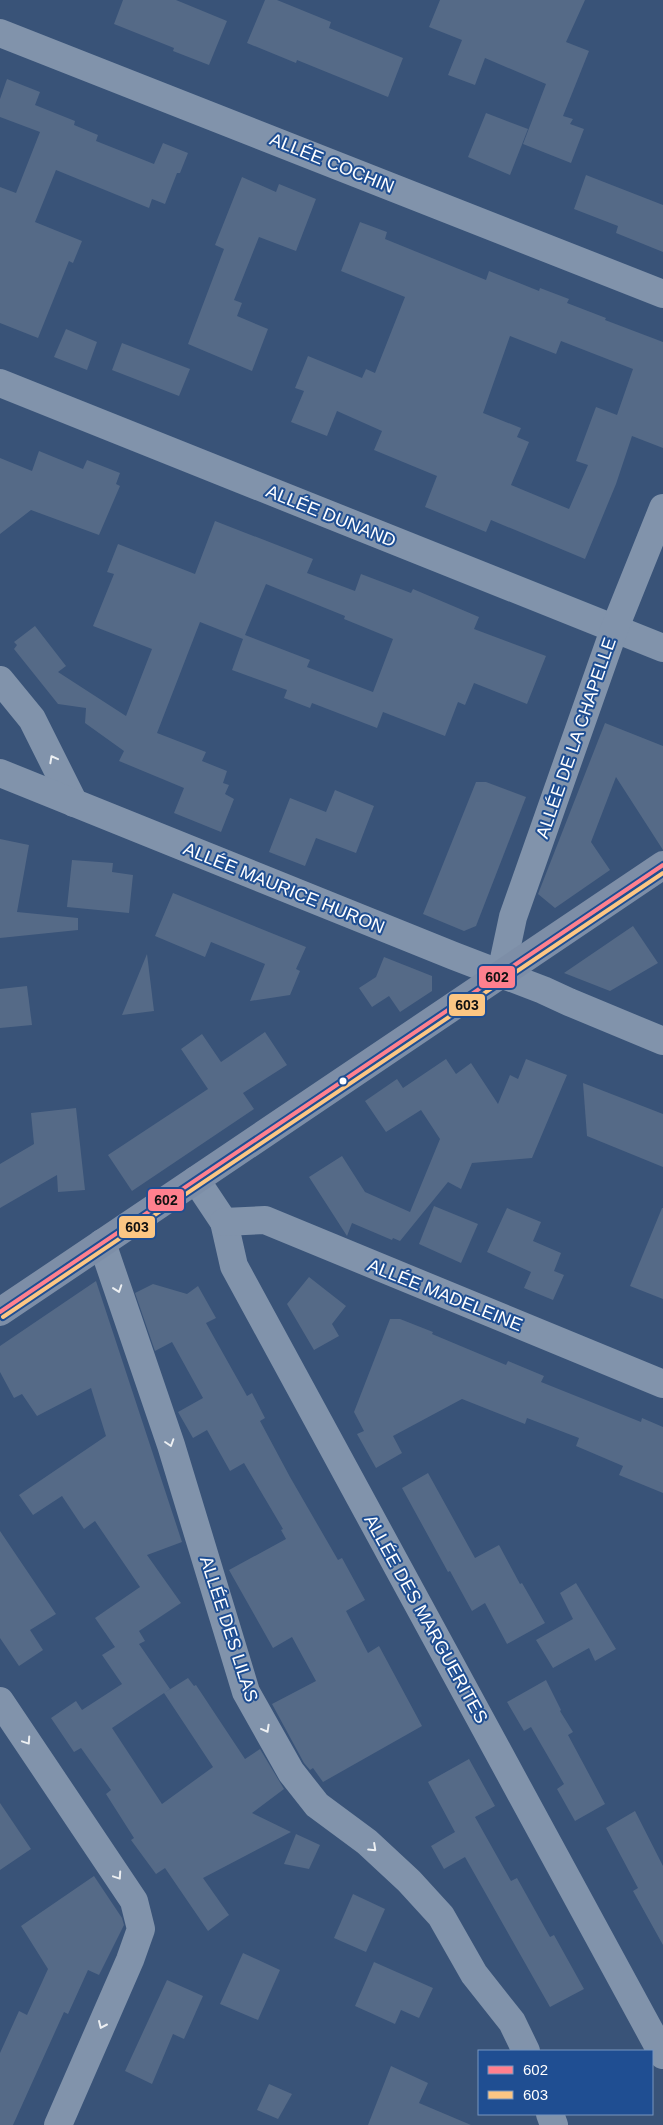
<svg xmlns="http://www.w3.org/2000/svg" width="663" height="2125" font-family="Helvetica,sans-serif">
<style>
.building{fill:#556a87;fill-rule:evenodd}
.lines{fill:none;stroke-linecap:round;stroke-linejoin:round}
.street{stroke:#8193ab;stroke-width:28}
.secondary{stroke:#7d8ea7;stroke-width:28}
.bus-1-casing{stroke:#1f4e92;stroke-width:8}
.bus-2-casing{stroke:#1f4e92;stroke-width:8}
.bus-1{stroke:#ff808e;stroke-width:4}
.bus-2{stroke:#fcc683;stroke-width:4}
.oneway{stroke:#eceff2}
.bus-dot{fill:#fff;stroke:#1f4e92;stroke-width:2}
.labels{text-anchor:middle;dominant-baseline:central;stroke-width:4;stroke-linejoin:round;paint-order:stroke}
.street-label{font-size:18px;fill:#fff;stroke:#1f4e92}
.line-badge{stroke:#1f4e92;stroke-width:2}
.pale-badge-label{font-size:14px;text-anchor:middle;font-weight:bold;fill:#111}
</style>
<rect width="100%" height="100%" fill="#395378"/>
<g class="building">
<polygon points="123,0 176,0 227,21 209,65 173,51 174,48 114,24"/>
<polygon points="265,0 277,0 331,22 329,28 403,58 388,97 297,60 296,63 247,43"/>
<polygon points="440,0 585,0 566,42 589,51 563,116 573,119 570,124 584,129 571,163 523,144 546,84 485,58 475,85 448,75 462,40 429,27"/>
<polygon points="7,79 40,92 35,105 75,121 74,125 98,135 96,141 154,164 163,143 188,153 180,173 177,173 165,204 152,199 149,208 56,170 35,222 82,241 73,263 69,261 38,338 0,323 0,187 16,193 40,132 0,117 0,99"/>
<polygon points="486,113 528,129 510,175 468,157"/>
<polygon points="586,175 663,205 663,252 616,233 618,226 574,209"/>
<polygon points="242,177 276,192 279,184 316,199 296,251 259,237 234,300 242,303 237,316 268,329 252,371 188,344 224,249 215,245"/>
<path d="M360,222L387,232L385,239L486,280L489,271L539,291L540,288L569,299L567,303L606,318L605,320L663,342V448L632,436L616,484L585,559L491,520L486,532L425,507L437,476L374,450L382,431L337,411L327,436L291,422L304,391L295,388L308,356L362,378L366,369L375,373L405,297L341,271ZM510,336L556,354L561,341L633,369L617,415L596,407L576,461L588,465L569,509L511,485L529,442L517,437L521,428L483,413Z"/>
<polygon points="66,329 97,342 87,370 54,357"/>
<polygon points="122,343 190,369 179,396 112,370"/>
<polygon points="39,451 83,469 87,460 120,473 116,484 120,486 99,535 31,510 0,534 0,458 32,471"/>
<path d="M215,521L313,559L307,573L355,591L361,574L411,593L413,589L479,617L474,629L546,656L527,704L474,683L465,705L458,702L445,736L383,712L377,728L312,703L310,708L284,698L287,690L232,670L243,639L200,622L157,733L206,752L202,761L227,771L223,783L229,785L225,794L234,799L221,832L174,813L184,788L119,761L124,751L85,723L86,708L58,704L14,649L17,645L14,642L35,626L66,666L58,672L126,716L152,649L93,626L114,574L107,572L118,544L195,574ZM266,584L345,616L344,619L393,639L373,692L307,667L310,660L245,635Z"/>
<polygon points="605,723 663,746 663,850 616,777 591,842 610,870 555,908 538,894"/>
<polygon points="476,782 486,782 526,797 476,926 464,931 423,914"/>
<polygon points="335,790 374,806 356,853 316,838 305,866 269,852 290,798 326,812"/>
<polygon points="0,839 29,845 17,912 78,918 78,930 0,938"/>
<polygon points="72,860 113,863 112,872 133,875 129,913 67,907"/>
<polygon points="173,893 306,947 296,969 300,971 290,995 250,1001 265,964 211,942 205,957 155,936"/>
<polygon points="633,926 658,963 610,991 564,973"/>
<polygon points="147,954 154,1011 122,1015"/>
<polygon points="384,957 432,976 432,991 400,1012 389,996 372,1007 359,988 376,977"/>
<polygon points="27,986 32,1025 0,1028 0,989"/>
<polygon points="265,1032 287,1065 243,1093 254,1109 132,1191 108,1155 208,1089 181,1049 202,1034 221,1062"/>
<polygon points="446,1059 456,1074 471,1063 498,1104 510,1075 518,1079 526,1059 567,1075 532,1158 472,1163 461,1189 448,1182 400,1241 393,1238 392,1240 352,1223 347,1236 309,1177 342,1156 365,1192 410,1212 440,1139 421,1110 386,1132 365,1101 397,1079 403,1088"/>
<polygon points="583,1083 663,1114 663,1167 587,1136"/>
<polygon points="76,1108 85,1190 58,1192 57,1175 0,1208 0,1164 34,1144 31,1113"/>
<polygon points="434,1206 478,1224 461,1263 419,1244"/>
<polygon points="507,1208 541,1222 533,1241 561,1253 554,1271 564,1275 553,1300 524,1288 531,1272 487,1252"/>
<polygon points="662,1208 663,1208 663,1299 630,1286"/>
<polygon points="309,1277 346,1306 332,1324 339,1336 314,1350 287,1304"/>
<polygon points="96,1281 182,1542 147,1555 181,1603 139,1631 145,1641 139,1644 170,1689 112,1728 162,1804 213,1767 164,1693 188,1678 194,1686 196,1685 245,1759 260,1749 284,1789 252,1813 291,1832 203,1878 229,1915 208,1931 165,1868 156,1874 131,1840 134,1838 106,1794 111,1790 81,1748 74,1752 51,1718 76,1701 82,1710 122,1684 102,1655 115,1647 95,1618 140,1587 95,1521 84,1529 62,1496 33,1515 19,1495 106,1436 91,1388 37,1416 22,1394 14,1398 0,1372 0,1346"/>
<polygon points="153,1284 187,1294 198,1286 216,1318 206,1323 247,1396 252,1393 265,1418 260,1421 290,1477 338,1560 342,1558 365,1600 346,1611 368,1653 379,1646 422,1726 323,1782 313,1768 310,1770 304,1763 272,1704 316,1681 292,1637 273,1648 229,1570 286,1539 281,1530 283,1529 244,1463 230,1471 207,1430 193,1438 178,1412 203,1398 172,1342 155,1351 135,1293"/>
<polygon points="390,1319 400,1319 433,1332 432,1334 506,1365 508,1361 544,1376 541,1382 641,1422 642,1418 663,1427 663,1493 619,1475 623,1466 576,1446 579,1438 527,1418 525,1424 462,1399 393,1436 402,1453 376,1468 357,1434 364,1431 354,1412"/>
<polygon points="428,1473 475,1558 499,1545 520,1584 522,1583 545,1623 507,1644 485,1603 472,1611 450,1571 448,1572 402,1488"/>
<polygon points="0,1531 56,1614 30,1630 43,1650 19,1666 0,1638"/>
<polygon points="576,1583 616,1649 595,1661 589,1648 553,1668 536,1640 573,1619 560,1593"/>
<polygon points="546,1680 561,1710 560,1711 573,1732 568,1735 605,1804 575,1821 557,1789 564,1784 531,1727 524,1731 507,1702"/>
<polygon points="469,1759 495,1806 475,1817 511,1881 517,1878 550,1937 554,1935 584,1989 550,2007 465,1857 444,1869 431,1846 455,1832 428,1782"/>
<polygon points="0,1803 31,1849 0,1870"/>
<polygon points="635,1811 663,1866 663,1945 633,1891 638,1888 606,1828"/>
<polygon points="296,1834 320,1845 309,1869 284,1864"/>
<polygon points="94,1876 122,1918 124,1925 99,1975 88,1970 68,2014 64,2012 13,2125 0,2125 0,2053 19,2011 27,2015 48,1969 21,1926"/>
<polygon points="353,1894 385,1909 366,1952 334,1938"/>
<polygon points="243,1953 280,1970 258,2020 220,2004"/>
<polygon points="374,1962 433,1988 419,2018 401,2010 395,2024 355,2006"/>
<polygon points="167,1980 203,1996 184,2039 173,2034 152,2084 125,2071"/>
<polygon points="391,2066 428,2083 419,2103 471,2125 368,2125"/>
<polygon points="269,2084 292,2094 278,2119 257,2110"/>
</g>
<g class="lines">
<g class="street">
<polyline points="0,33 663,294"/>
<polyline points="0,383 663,648"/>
<polyline points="0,680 32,719 74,803"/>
<polyline points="0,773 454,956 543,990 569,1002 663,1041"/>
<polyline points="501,973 513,917 614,630 663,508"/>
<polyline points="196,1180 224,1222 234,1266 663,2055"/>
<polyline points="224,1222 265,1220 663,1384"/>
<polyline points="102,1243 171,1445 246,1692 291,1772 317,1805 367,1842 409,1881 441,1916 474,1974 512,2022 526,2051"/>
<polyline points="0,1701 134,1901 141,1929 130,1960 58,2125"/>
<polyline points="550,2114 554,2125"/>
</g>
<polyline class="secondary" points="0,1312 663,865"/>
<g class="bus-1-casing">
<polyline id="bus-1" points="0,1312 663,865"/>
</g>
<g class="bus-2-casing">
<polyline id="bus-2" points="3,1317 663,873"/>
</g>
<use href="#bus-1" class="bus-1"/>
<use href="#bus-2" class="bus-2"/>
</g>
<defs><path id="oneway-chevron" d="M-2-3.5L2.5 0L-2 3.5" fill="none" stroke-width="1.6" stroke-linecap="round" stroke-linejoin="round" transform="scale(1.25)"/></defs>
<g class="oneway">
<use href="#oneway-chevron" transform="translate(53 759) rotate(-118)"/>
<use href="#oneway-chevron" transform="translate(118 1289) rotate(71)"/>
<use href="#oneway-chevron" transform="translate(170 1443) rotate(72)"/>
<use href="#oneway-chevron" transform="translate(266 1729) rotate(61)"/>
<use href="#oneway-chevron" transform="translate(27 1741) rotate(56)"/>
<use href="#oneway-chevron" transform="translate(373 1848) rotate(43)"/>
<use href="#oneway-chevron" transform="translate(118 1876) rotate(56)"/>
<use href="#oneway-chevron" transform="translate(102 2025) rotate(114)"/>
</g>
<circle class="bus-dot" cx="343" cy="1081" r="4.5"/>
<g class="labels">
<g class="street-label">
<text transform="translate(332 163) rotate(22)">ALLÉE COCHIN</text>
<text transform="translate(331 516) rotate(22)">ALLÉE DUNAND</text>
<text transform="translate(576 738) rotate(-71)">ALLÉE DE LA CHAPELLE</text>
<text transform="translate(284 888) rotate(22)">ALLÉE MAURICE HURON</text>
<text transform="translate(445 1295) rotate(22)">ALLÉE MADELEINE</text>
<text transform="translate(426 1619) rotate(61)">ALLÉE DES MARGUERITES</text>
<text transform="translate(229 1629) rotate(72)">ALLÉE DES LILAS</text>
</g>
</g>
<g class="line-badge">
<rect x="478" y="965" width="38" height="24" rx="5" fill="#ff808e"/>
<rect x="448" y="993" width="38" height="24" rx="5" fill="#fcc683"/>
<rect x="147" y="1188" width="38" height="24" rx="5" fill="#ff808e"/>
<rect x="118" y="1215" width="38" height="24" rx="5" fill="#fcc683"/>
</g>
<g class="pale-badge-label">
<text x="497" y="982">602</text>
<text x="467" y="1010">603</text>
<text x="166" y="1205">602</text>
<text x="137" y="1232">603</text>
</g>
<rect x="478" y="2050" width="175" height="65" fill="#1f4e92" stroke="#7995be"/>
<rect x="488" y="2066" width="25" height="8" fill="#ff808e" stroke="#7995be"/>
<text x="523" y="2075" font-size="15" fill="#ffffff">602</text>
<rect x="488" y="2091" width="25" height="8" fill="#fcc683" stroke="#7995be"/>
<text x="523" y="2100" font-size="15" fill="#ffffff">603</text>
</svg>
